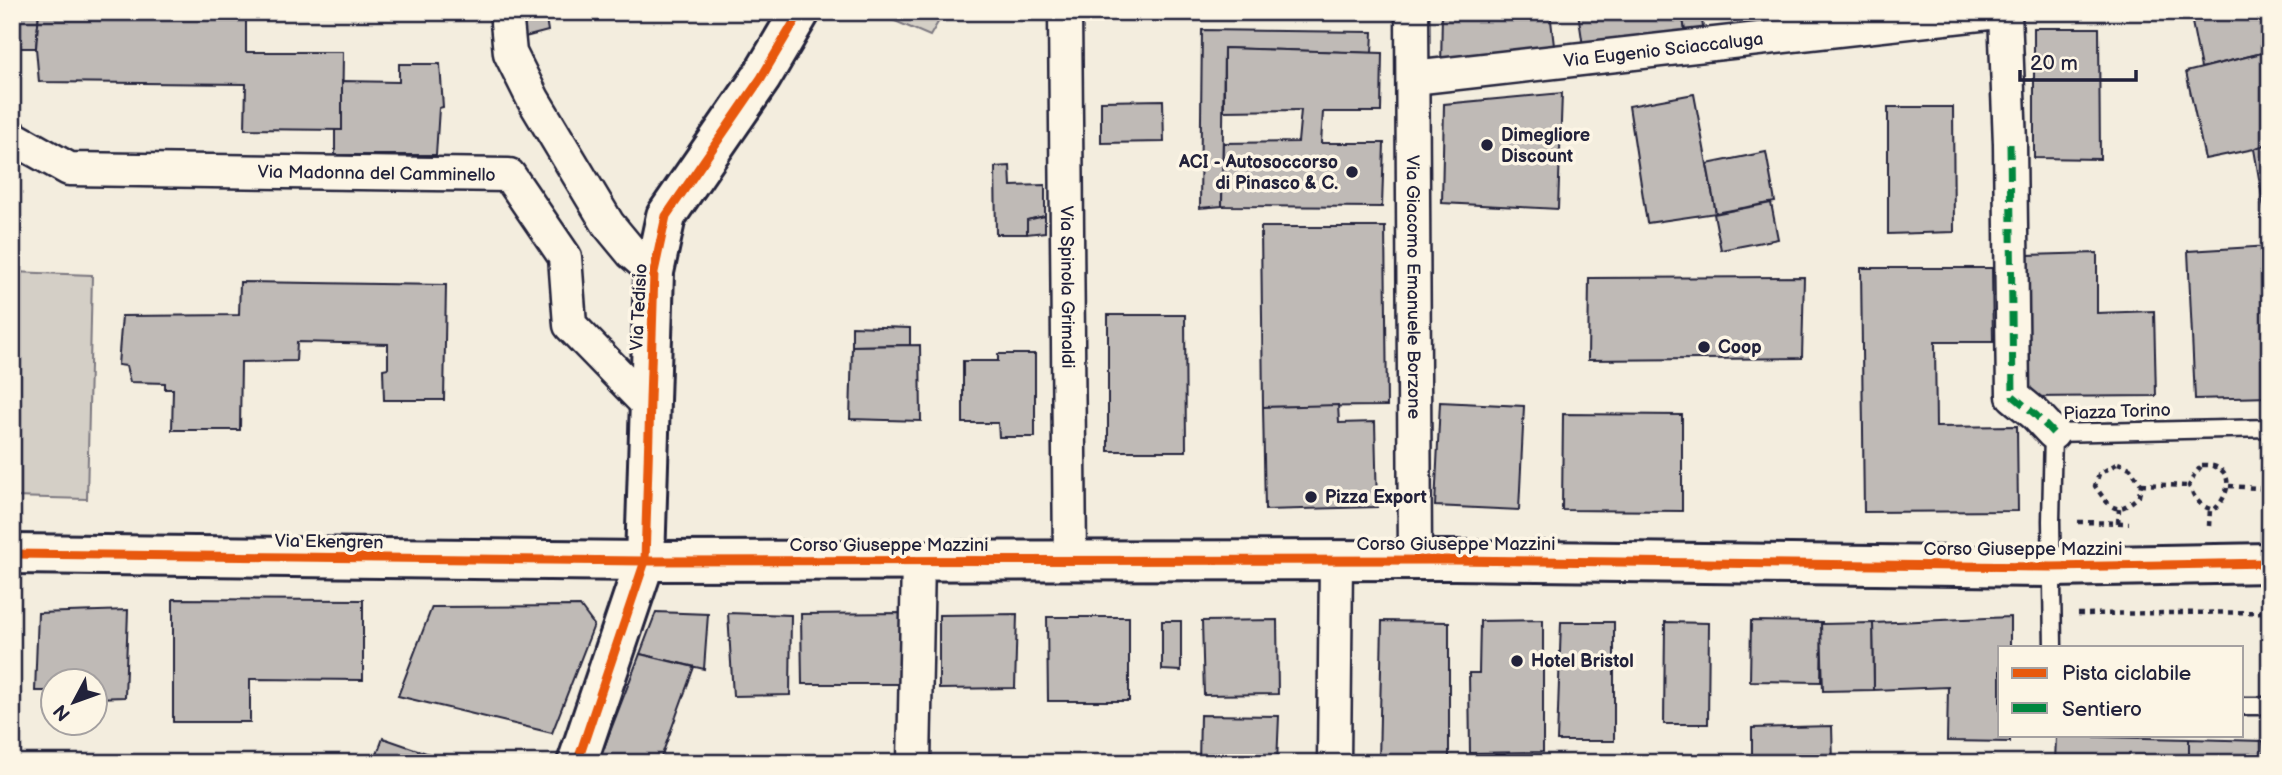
<svg xmlns="http://www.w3.org/2000/svg" width="2282" height="775" font-family="'Balsamiq Sans',sans-serif">
<style>
.green{fill:#d4cfc6;stroke:#7b7880;stroke-width:2}
.building{fill:#bfbab6;stroke:#22223b;stroke-width:2}
.lines{fill:none;stroke-linecap:round;stroke-linejoin:round}
.lane-casing{stroke:#22223b;stroke-width:21}
.street-casing{stroke:#22223b;stroke-width:37}
.secondary-casing{stroke:#22223b;stroke-width:44}
.path{stroke:#22223b;stroke-width:4.5;stroke-dasharray:5 5;stroke-linecap:butt}
.lane{stroke:#fcf5e5;stroke-width:16}
.street{stroke:#fcf5e5;stroke-width:32}
.secondary{stroke:#fcf5e5;stroke-width:38}
.quiet{stroke:#00873e;stroke-width:7;stroke-dasharray:14 7;stroke-linecap:butt}
.cycleway-casing{stroke:#fcf5e5;stroke-width:13}
.cycleway{stroke:#e8590c;stroke-width:9}
.poi-dot{fill:#22223b;stroke:#fcf5e5;stroke-width:2.5}
.labels{text-anchor:middle;dominant-baseline:central;stroke-width:7;stroke-linejoin:round;paint-order:stroke}
.street-label{font-size:18px;fill:#22223b;stroke:#fcf5e5}
.poi-label{font-size:18px;font-weight:bold;fill:#22223b;stroke:#fcf5e5;text-anchor:start}
</style>
<rect width="100%" height="100%" fill="#f3edde"/>
<filter id="ink" filterUnits="userSpaceOnUse"><feTurbulence type="fractalNoise" baseFrequency=".0143" numOctaves="2"/><feDisplacementMap in="SourceGraphic" scale="14" xChannelSelector="R" yChannelSelector="G"/><feConvolveMatrix kernelMatrix="1 2 1 2 8 2 1 2 1" color-interpolation-filters="sRGB"/></filter>
<g filter="url(#ink)">
<g class="green">
<polygon points="874,12 944,12 930,36"/>
<polygon points="12,272 92,275 87,499 12,497"/>
</g>
<g class="building">
<polygon points="12,12 39,12 36,48 12,48"/>
<polygon points="39,12 246,12 246,52 343,52 342,130 245,129 246,84 39,82 36,48"/>
<polygon points="521,12 545,12 548,31 525,37"/>
<polygon points="1442,12 1550,12 1555,54 1441,69"/>
<polygon points="1578,12 1682,12 1686,37 1584,53"/>
<polygon points="1682,12 1701,12 1704,35 1686,37"/>
<polygon points="2190,12 2270,12 2270,51 2201,68"/>
<polygon points="2034,28 2099,28 2100,159 2034,158"/>
<polygon points="1202,30 1373,32 1372,53 1224,48 1222,206 1200,208"/>
<polygon points="1224,48 1382,53 1381,112 1323,112 1321,143 1384,143 1382,207 1222,206 1223,143 1298,142 1301,110 1224,111"/>
<polygon points="2270,51 2270,143 2254,149 2205,159 2186,72"/>
<polygon points="399,64 440,64 443,107 439,108 436,155 335,155 335,130 342,130 342,81 399,82"/>
<polygon points="1562,93 1558,209 1442,203 1444,104"/>
<polygon points="1694,94 1716,213 1647,223 1629,106"/>
<polygon points="1163,100 1164,142 1101,143 1101,101"/>
<polygon points="1888,107 1953,107 1954,232 1888,234"/>
<polygon points="2270,143 2270,213 2265,214 2254,149"/>
<polygon points="1766,152 1775,202 1716,213 1707,164"/>
<polygon points="1010,166 1011,186 1045,185 1045,216 1027,220 1027,234 996,234 995,167"/>
<polygon points="1771,203 1778,239 1721,250 1714,214"/>
<polygon points="1045,216 1045,232 1027,234 1027,220"/>
<polygon points="1261,227 1385,227 1387,406 1263,407"/>
<polygon points="2270,246 2270,397 2195,399 2188,251"/>
<polygon points="2097,253 2097,313 2154,311 2156,396 2027,397 2027,255"/>
<polygon points="1861,268 1992,268 1993,342 1935,342 1936,427 2017,426 2018,511 1864,512"/>
<polygon points="1804,277 1802,358 1588,360 1589,278"/>
<polygon points="240,282 446,285 444,400 384,400 383,369 388,368 388,344 297,342 296,361 241,362 240,430 172,430 173,389 165,389 165,383 130,382 126,366 118,365 122,316 239,315"/>
<polygon points="1108,315 1185,315 1186,451 1108,451"/>
<polygon points="852,326 910,328 910,345 852,346"/>
<polygon points="920,345 921,421 850,419 852,346"/>
<polygon points="998,354 1035,354 1035,437 999,437 998,423 963,423 963,361 998,361"/>
<polygon points="1440,402 1524,406 1519,510 1435,506"/>
<polygon points="1338,405 1339,423 1375,422 1377,507 1265,510 1263,407"/>
<polygon points="1563,414 1682,415 1682,511 1562,510"/>
<polygon points="173,599 363,600 363,680 250,679 250,722 173,722"/>
<polygon points="580,606 594,625 552,733 398,696 432,607"/>
<polygon points="128,610 125,697 94,698 94,680 52,680 52,691 35,691 38,613"/>
<polygon points="656,612 708,614 704,669 640,654"/>
<polygon points="728,613 791,615 790,695 733,696"/>
<polygon points="901,613 902,684 802,684 801,614"/>
<polygon points="1017,614 1015,688 939,689 939,615"/>
<polygon points="1047,617 1129,617 1129,701 1048,701"/>
<polygon points="2010,617 2010,647 2000,647 2000,735 2010,735 2010,742 1947,741 1948,687 1874,690 1873,623"/>
<polygon points="1277,620 1278,694 1204,695 1202,621"/>
<polygon points="1543,620 1543,752 1470,753 1469,673 1479,673 1480,621"/>
<polygon points="1162,621 1181,621 1181,671 1162,670"/>
<polygon points="1382,621 1449,622 1449,759 1417,760 1417,763 1379,763"/>
<polygon points="1751,621 1822,622 1821,682 1750,681"/>
<polygon points="1561,622 1614,622 1614,741 1557,741"/>
<polygon points="1665,622 1709,623 1708,724 1664,724"/>
<polygon points="1873,623 1874,690 1823,691 1821,624"/>
<polygon points="640,654 694,667 659,763 598,763"/>
<polygon points="1200,715 1279,716 1277,763 1199,763"/>
<polygon points="1832,726 1833,763 1752,763 1752,728"/>
<polygon points="2056,736 2189,739 2189,763 2055,763"/>
<polygon points="383,738 455,763 374,763"/>
<polygon points="2189,739 2263,741 2266,763 2189,763"/>
<polygon points="803,756 897,761 897,763 802,763"/>
<polygon points="1993,758 1993,763 1894,763 1894,759"/>
</g>
<g class="lines">
<g class="lane-casing">
<g id="lane">
<polyline points="2053,647 2051,521 2053,433 2270,428"/>
<polyline points="2242,706 2270,706"/>
</g>
</g>
<g class="street-casing">
<g id="street">
<polyline points="506,12 510,53 533,99 608,224 632,253 654,272"/>
<path id="s1" d="M1065,12L1070,561"/>
<path id="s2" d="M1412,12L1415,559"/>
<polyline points="2005,12 2010,144 2013,396 2036,415 2053,433"/>
<path id="s3" d="M1413,78L1998,12"/>
<path id="s4" d="M12,137L69,169L509,175L565,257L570,325L651,408"/>
<polyline points="914,763 918,561"/>
<polyline points="1334,763 1336,560"/>
</g>
</g>
<g class="secondary-casing">
<g id="secondary">
<polyline points="12,554 645,561 1454,560 2052,567 2270,563"/>
<polyline points="577,763 645,561 654,272 666,216 761,78 800,12"/>
</g>
</g>
<g class="path">
<path d="M2118,463L2130,468L2141,484L2139,496C2116,517 2111,509 2095,486L2099,474Z"/>
<path d="M2202,465C2234,464 2233,492 2214,510C2200,507 2195,499 2189,486L2194,475Z"/>
<polyline points="2141,484 2189,486"/>
<polyline points="2229,486 2270,489"/>
<polyline points="2078,522 2129,523"/>
<polyline points="2118,523 2119,509"/>
<polyline points="2209,526 2210,509"/>
<polyline points="2078,614 2270,612"/>
</g>
<use href="#lane" class="lane"/>
<use href="#street" class="street"/>
<use href="#secondary" class="secondary"/>
<polyline class="quiet" points="2010,144 2013,396 2036,415 2053,433"/>
<g class="cycleway-casing">
<g id="cycleway">
<polyline points="12,554 645,561 1454,560 2052,567 2270,563"/>
<polyline points="577,763 645,561 654,272 666,216 761,78 800,12"/>
</g>
</g>
<use href="#cycleway" class="cycleway"/>
</g>
</g>
<g class="poi-dot">
<circle cx="1487" cy="145" r="7"/>
<circle cx="1352" cy="172" r="7"/>
<circle cx="1704" cy="347" r="7"/>
<circle cx="1311" cy="497" r="7"/>
<circle cx="1517" cy="661" r="7"/>
</g>
<g class="labels">
<g class="street-label">
<text stroke="none"><textPath href="#s3" startOffset="252">Via Eugenio Sciaccaluga</textPath></text>
<text stroke="none"><textPath href="#s4" startOffset="373">Via Madonna del Camminello</textPath></text>
<text stroke="none"><textPath href="#s2" startOffset="275">Via Giacomo Emanuele Borzone</textPath></text>
<text stroke="none"><textPath href="#s1" startOffset="275">Via Spinola Grimaldi</textPath></text>
<text transform="translate(639 307) rotate(-87)">Via Tedisio</text>
<text transform="translate(2117 412) rotate(-2)">Piazza Torino</text>
<text transform="translate(329 542) rotate(1)">Via Ekengren</text>
<text x="1456" y="544">Corso Giuseppe Mazzini</text>
<text x="889" y="545">Corso Giuseppe Mazzini</text>
<text x="2023" y="549">Corso Giuseppe Mazzini</text>
</g>
<g class="poi-label">
<text x="1501" y="135">Dimegliore<tspan x="1501" dy="21">Discount</tspan></text>
<text x="1338" y="162" text-anchor="end">ACI - Autosoccorso<tspan x="1338" dy="21">di Pinasco &amp; C.</tspan></text>
<text x="1718" y="347">Coop</text>
<text x="1325" y="497">Pizza Export</text>
<text x="1531" y="661">Hotel Bristol</text>
</g>
</g>
<rect width="2282" height="775" fill="none" stroke="#fcf5e5" stroke-width="42"/>
<rect x="21" y="21" width="2240" height="733" fill="none" stroke="#22223b" stroke-width="2.5" filter="url(#ink)"/>
<rect x="1998" y="646" width="245" height="91" fill="#fcf5e5" stroke="#a5a1a1" stroke-width="2"/>
<rect x="2012" y="668" width="35" height="10" fill="#e8590c" stroke="#a5a1a1" stroke-width="2"/>
<text x="2062" y="680" font-size="21" fill="#22223b">Pista ciclabile</text>
<rect x="2012" y="703" width="35" height="10" fill="#00873e" stroke="#a5a1a1" stroke-width="2"/>
<text x="2062" y="716" font-size="21" fill="#22223b">Sentiero</text>
<g transform="translate(74 702) rotate(229)"><circle r="33" fill="#fcf5e5" stroke="#a5a1a1" stroke-width="2"/>
<path d="M0-5L12 26L0 18L-12 26Z" fill="#22223b"/>
<text y="-10" font-size="19" font-weight="bold" text-anchor="middle" fill="#22223b">N</text>
</g>
<path d="M2020 70v10h116v-10" fill="none" stroke="#22223b" stroke-width="3.5"/>
<text x="2030" y="70" font-size="21" fill="#22223b" stroke="#fcf5e5" stroke-width="5" paint-order="stroke">20 m</text>
</svg>
